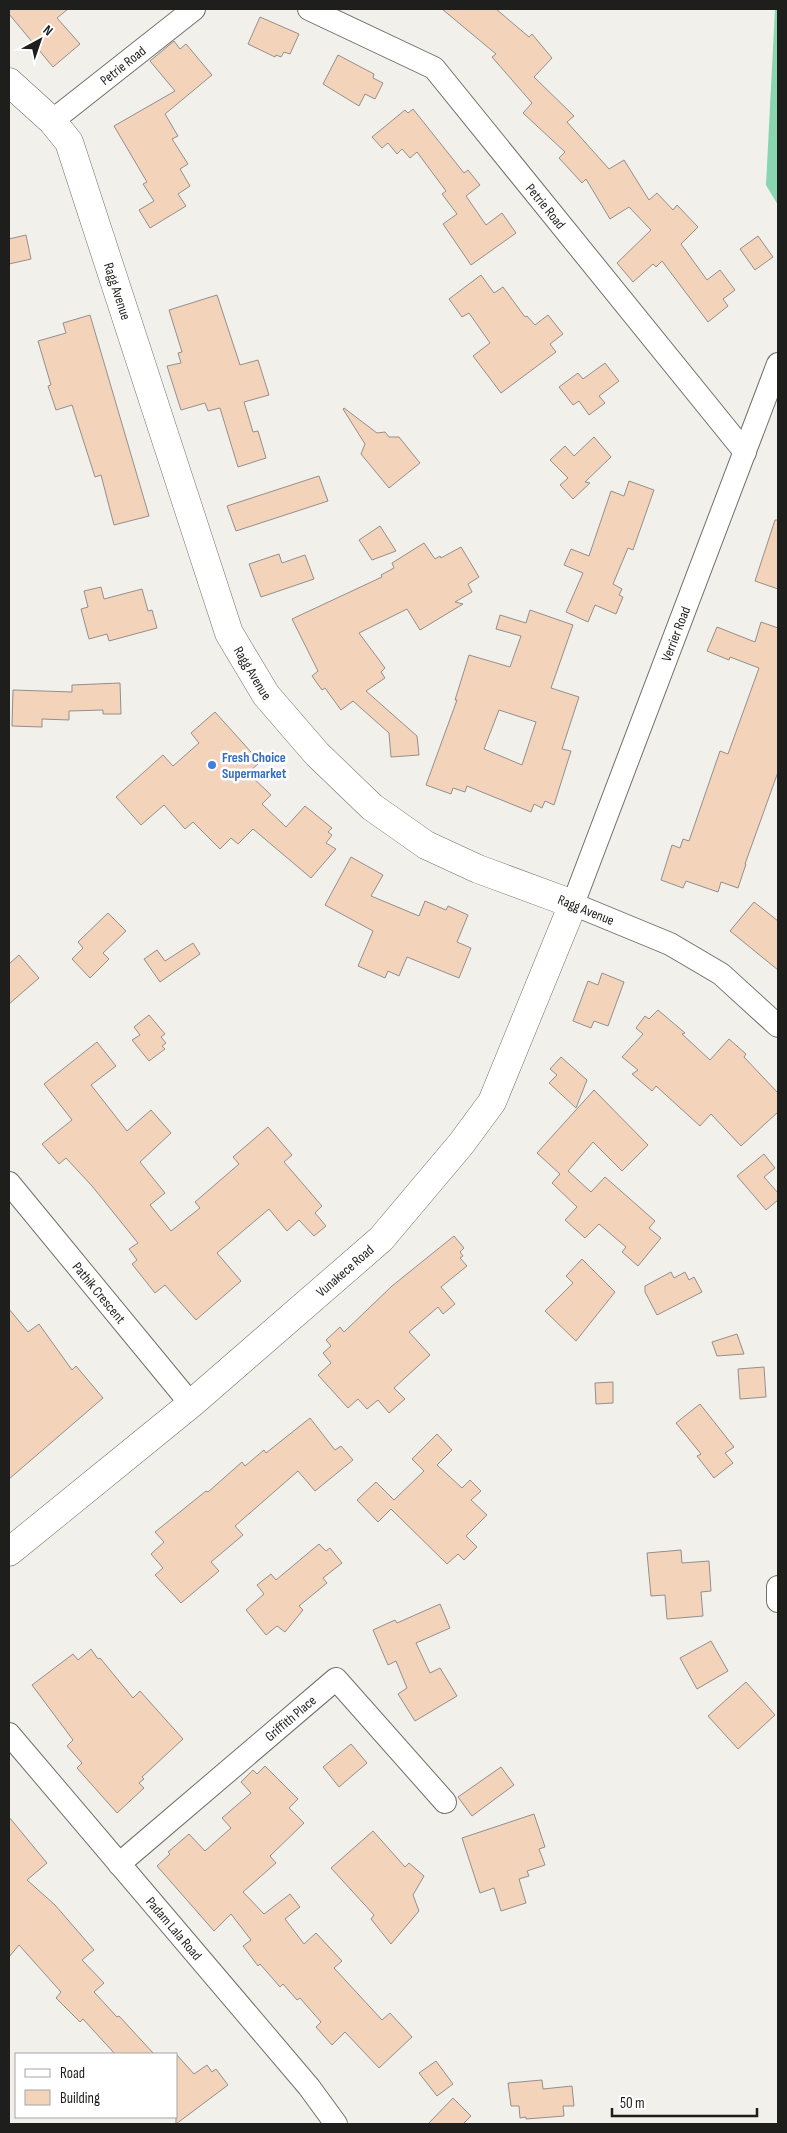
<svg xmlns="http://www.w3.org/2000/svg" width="787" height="2133" font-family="'Sofia Sans Condensed',sans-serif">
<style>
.green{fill:#88d5af}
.building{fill:#f4d3bb;stroke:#948f8c;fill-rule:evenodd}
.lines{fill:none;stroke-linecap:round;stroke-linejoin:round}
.minor-casing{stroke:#71706b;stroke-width:24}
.major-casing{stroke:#71706b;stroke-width:29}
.minor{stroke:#fff;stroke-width:22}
.major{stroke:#fff;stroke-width:28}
.shop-dot{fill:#3f7fe0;stroke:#fff;stroke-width:2}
.labels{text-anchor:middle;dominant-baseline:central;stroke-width:5;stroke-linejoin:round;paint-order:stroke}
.street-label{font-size:14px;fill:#1e1e1c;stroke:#fff}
.shop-label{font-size:14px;font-weight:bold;fill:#366cbe;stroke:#fff;text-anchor:start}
</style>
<rect width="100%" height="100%" fill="#f2f0eb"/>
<polygon class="green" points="775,9 778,9 778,205 766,185"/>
<g class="building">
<polygon points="9,9 68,9 57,18 80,44 53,67 9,14"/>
<polygon points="442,9 496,9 529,37 532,34 552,58 534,77 574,116 567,122 609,169 624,160 649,200 657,193 673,210 677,205 698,227 681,244 707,280 720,270 735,290 723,299 728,306 708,322 662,261 656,267 653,264 633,282 617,263 651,230 629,207 610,219 586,179 582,183 559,158 565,152 523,113 532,103 492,57 496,54"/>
<polygon points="260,17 299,34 290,54 284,52 281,57 276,55 275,57 248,44"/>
<polygon points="174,41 180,49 186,44 212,75 165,114 178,136 172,139 188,164 180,169 190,186 178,194 186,206 150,228 139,210 154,201 143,184 147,182 114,126 175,91 150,61"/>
<polygon points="338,55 374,74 373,78 383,83 375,99 365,94 359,106 323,84"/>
<polygon points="413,109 464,173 468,170 480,185 466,196 486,225 502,213 516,233 471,265 443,224 457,214 442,194 446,191 417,152 410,158 402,149 397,154 388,143 382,148 372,137 405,110 408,113"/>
<polygon points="26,235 31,259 9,264 9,239"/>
<polygon points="758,236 773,257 755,270 740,249"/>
<polygon points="481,275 494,293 503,287 525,317 527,316 535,325 548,315 563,334 550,344 556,352 501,393 473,356 490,343 469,313 462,317 449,299"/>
<polygon points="217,295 240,365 258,360 269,395 244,402 253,432 258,431 266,458 238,467 220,408 208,411 205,403 181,410 167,366 181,363 178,353 182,352 169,310"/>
<polygon points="90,315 149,516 114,525 101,475 95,477 72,405 56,410 48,386 51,385 38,341 66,333 63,323"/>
<polygon points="605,363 619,381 599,396 605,403 589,415 579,401 573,405 559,387 578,373 583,379"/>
<polygon points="344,408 377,433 385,432 389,437 399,437 420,463 389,488 361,454 365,444 343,409"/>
<polygon points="594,437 611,457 585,482 590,483 573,499 560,485 568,478 550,460 565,446 574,456"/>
<polygon points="319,476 328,501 236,531 227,506"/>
<polygon points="629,481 654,490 633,550 628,548 613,584 622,589 619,595 623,597 616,614 595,605 588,622 566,612 583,573 564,565 571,549 589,556 611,491 624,496"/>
<polygon points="775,520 778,520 778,589 755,581"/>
<polygon points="380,526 396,551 372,560 359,540"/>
<polygon points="424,543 435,559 440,556 441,558 461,547 479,577 468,584 472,592 455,602 463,604 420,630 407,609 359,633 385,668 381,672 385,678 366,691 417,736 419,755 391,757 389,733 353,701 341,710 325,688 322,690 312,676 318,671 292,619 382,577 381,575 394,568 392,563"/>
<polygon points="279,554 282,563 305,555 314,579 261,597 249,564"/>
<polygon points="101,587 104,599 142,589 148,611 152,610 157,628 109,641 107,634 89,639 81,609 88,607 84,591"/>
<path d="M530,610L573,625L551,688L579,697L562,749L571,751L554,805L545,801L542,808L534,804L531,812L467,786L465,792L453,788L451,794L426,785L457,700H455L469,655L510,667L521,636L496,629L500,615L526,623ZM499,710L536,722L522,765L484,749Z"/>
<polygon points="761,622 778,628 778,772 745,864 746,864 738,888 721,882 718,892 686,881 683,888 661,880 672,845 680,848 683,839 689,841 720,751 728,754 759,668 730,657 729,660 707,651 717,627 755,642"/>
<polygon points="120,683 121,714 103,714 103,710 69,711 69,720 42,719 42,727 12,726 13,690 72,692 72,685"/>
<polygon points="215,712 260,762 248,773 271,795 262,804 286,827 305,806 332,828 328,832 332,835 326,843 336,849 311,878 253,829 238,844 231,838 220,849 193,822 185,829 164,805 141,825 116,797 163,755 173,766 199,743 191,733"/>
<polygon points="351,857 383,875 371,896 419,916 425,901 446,910 448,906 468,915 457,942 471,948 459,978 407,957 399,976 388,971 385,978 358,966 373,931 325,905"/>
<polygon points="754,902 778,921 778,970 730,931"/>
<polygon points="108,913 126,931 103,953 109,959 90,978 72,959 83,948 78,942"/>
<polygon points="193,943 200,954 160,982 144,959 157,950 165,961"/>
<polygon points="19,955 39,978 9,1004 9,964"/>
<polygon points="602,973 624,982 608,1026 594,1021 591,1028 573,1021 588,981 598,985"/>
<polygon points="658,1010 685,1033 682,1034 710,1060 729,1039 746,1054 744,1057 778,1093 778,1112 741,1146 711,1114 700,1126 656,1086 652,1091 632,1074 638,1070 622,1057 643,1034 636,1028 645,1016 649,1019"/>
<polygon points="149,1015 165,1034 161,1037 166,1043 162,1046 165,1049 149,1061 132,1040 140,1035 134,1027"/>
<polygon points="97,1042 116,1066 91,1085 127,1131 151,1110 171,1133 140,1162 165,1193 150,1205 171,1231 200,1208 195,1202 239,1164 233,1157 268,1127 292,1155 284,1162 322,1206 315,1213 326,1226 314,1236 299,1220 287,1231 269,1209 217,1253 241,1281 196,1320 165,1285 155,1293 132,1264 137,1260 129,1249 138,1243 92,1186 66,1158 59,1164 42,1144 72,1120 44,1084"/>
<polygon points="561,1057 587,1080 576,1108 549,1083 557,1075 550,1069"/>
<polygon points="594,1090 648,1145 622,1171 593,1142 568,1171 591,1192 605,1177 655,1221 649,1228 661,1238 638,1266 622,1252 626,1247 599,1224 585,1238 565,1220 577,1207 552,1183 560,1174 537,1153"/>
<polygon points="764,1154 775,1168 764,1177 778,1193 778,1200 766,1210 737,1176"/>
<polygon points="454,1236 464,1248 460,1252 463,1256 460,1258 467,1266 441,1287 455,1304 443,1314 438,1307 409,1332 430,1355 394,1388 405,1399 389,1413 378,1400 367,1409 358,1399 348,1408 318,1375 331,1363 323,1353 331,1346 326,1340 340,1327 344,1332 392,1286"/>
<polygon points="582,1259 615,1292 576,1341 545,1311 573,1283 566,1276"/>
<polygon points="671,1272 674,1278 685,1272 689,1280 694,1277 702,1292 657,1315 645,1292 645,1286"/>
<polygon points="9,1309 28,1332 39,1324 72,1370 76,1366 103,1398 9,1479"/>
<polygon points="737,1334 744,1354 717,1356 712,1342"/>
<polygon points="764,1367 766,1397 740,1399 738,1369"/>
<polygon points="613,1382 613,1403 596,1404 595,1383"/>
<polygon points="700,1404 734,1447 725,1453 733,1463 714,1478 697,1456 701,1454 676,1423"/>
<polygon points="310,1418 335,1450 341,1446 353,1460 315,1491 298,1471 235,1526 243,1535 211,1562 219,1571 181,1603 155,1575 163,1568 151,1554 164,1542 155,1532 206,1491 208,1492 242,1462 245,1466 264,1450 266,1453"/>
<polygon points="437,1434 452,1450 437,1465 462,1488 470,1480 481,1491 471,1500 487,1515 466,1536 477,1547 464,1560 458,1554 447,1564 391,1509 378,1522 357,1500 376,1482 394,1500 424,1471 412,1459"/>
<polygon points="319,1544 326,1551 330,1548 342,1563 323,1578 327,1583 299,1606 303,1610 285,1632 277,1626 266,1635 246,1610 264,1594 257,1585 271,1574 276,1580"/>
<polygon points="681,1550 682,1563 709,1561 711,1591 701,1592 703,1616 667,1619 665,1595 651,1596 647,1553"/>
<polygon points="440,1604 450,1628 416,1643 430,1673 440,1668 457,1696 415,1721 398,1694 407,1688 396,1661 388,1665 373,1630 395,1620 397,1623"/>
<polygon points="711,1641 728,1671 697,1689 680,1658"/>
<polygon points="91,1649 98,1659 100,1658 133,1698 140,1691 183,1739 142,1777 144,1779 139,1783 144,1788 117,1813 77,1768 82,1763 67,1746 73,1740 32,1685 73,1654 78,1660"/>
<polygon points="746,1682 775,1715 738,1749 708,1716"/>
<polygon points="351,1744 367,1763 339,1787 323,1767"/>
<polygon points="265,1766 298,1799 289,1808 304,1823 270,1856 276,1863 243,1892 264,1914 290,1894 300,1907 285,1919 304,1944 316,1933 342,1961 334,1968 382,2020 390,2013 412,2037 379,2068 345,2032 332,2045 316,2027 321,2022 300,1998 297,2000 283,1984 280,1987 260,1964 258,1966 243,1946 251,1940 231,1914 214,1931 157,1866 170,1854 168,1852 189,1834 205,1851 231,1828 222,1818 251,1793 241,1782 253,1770 257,1774"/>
<polygon points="501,1767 514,1785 472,1816 458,1797"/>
<polygon points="534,1814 545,1847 539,1849 545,1865 527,1871 529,1876 519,1879 526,1903 501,1911 494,1888 480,1893 462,1838"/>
<polygon points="9,1817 47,1863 27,1880 55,1905 94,1950 82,1960 104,1983 94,1992 117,2017 119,2016 154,2054 115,2054 83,2019 80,2022 56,1998 61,1992 19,1945 9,1957"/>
<polygon points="373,1831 405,1867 409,1863 424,1876 413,1895 419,1911 391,1944 371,1919 374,1915 331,1868"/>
<polygon points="176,2054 194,2074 207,2065 212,2072 216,2069 228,2085 176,2124"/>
<polygon points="436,2061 453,2084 437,2096 419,2073"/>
<polygon points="542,2080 543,2089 572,2086 574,2106 563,2106 564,2116 526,2119 526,2117 520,2118 519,2106 511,2106 508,2083"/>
<polygon points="453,2098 471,2116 463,2124 428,2124"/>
</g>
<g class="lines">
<g class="minor-casing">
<g id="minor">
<path id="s1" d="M309,9L434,68L745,452"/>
<path id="s2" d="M52,121L194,9"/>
<polyline points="778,364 573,904 670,944 721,974 778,1026"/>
<path id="s3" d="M9,1183L191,1404"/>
<polyline points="778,1587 778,1601"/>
<path id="s4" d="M9,1734L309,2087L336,2124"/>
<path id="s5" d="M119,1864L336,1679L445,1802"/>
</g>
</g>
<g class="major-casing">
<g id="major">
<path id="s6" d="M9,82L52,121L69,142L229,633L266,695L317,754L372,807L426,845L478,869L573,904L492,1102L461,1144L381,1239L191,1404L9,1552"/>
</g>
</g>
<use href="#minor" class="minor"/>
<use href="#major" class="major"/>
</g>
<circle class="shop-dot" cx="212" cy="765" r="5"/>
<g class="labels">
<g class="street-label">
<text stroke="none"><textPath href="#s2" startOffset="90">Petrie Road</textPath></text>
<text stroke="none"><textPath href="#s1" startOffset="316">Petrie Road</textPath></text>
<text stroke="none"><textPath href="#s6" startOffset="242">Ragg Avenue</textPath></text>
<text transform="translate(676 634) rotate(-69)">Verrier Road</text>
<text stroke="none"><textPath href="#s6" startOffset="648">Ragg Avenue</textPath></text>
<text transform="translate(586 910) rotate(22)">Ragg Avenue</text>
<text transform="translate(345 1271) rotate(-41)">Vunakece Road</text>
<text stroke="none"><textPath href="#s3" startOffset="142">Pathik Crescent</textPath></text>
<text stroke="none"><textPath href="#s5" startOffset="225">Griffith Place</textPath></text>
<text stroke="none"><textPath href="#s4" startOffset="255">Padam Lala Road</textPath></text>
</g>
<g class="shop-label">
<text x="222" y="757">Fresh Choice<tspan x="222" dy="16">Supermarket</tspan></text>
</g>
</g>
<rect width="787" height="2133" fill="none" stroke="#1e1e1c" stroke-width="20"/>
<rect x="15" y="2053" width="162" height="65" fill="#ffffff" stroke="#a5a5a4"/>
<rect x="25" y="2069" width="25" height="8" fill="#ffffff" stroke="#a5a5a4"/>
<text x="60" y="2078" font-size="15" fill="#1e1e1c">Road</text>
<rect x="25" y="2090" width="25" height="15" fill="#f4d3bb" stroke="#a5a5a4"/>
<text x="60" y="2103" font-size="15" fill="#1e1e1c">Building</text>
<g transform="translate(40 40) rotate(40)" stroke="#ffffff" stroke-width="4" paint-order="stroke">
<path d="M0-4L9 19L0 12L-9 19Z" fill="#1e1e1c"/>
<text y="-8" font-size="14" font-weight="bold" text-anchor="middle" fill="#1e1e1c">N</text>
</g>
<path d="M612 2108v8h145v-8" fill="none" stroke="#1e1e1c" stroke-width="2.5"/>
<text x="620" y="2108" font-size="15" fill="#1e1e1c" stroke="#ffffff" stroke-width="4" paint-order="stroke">50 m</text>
</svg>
